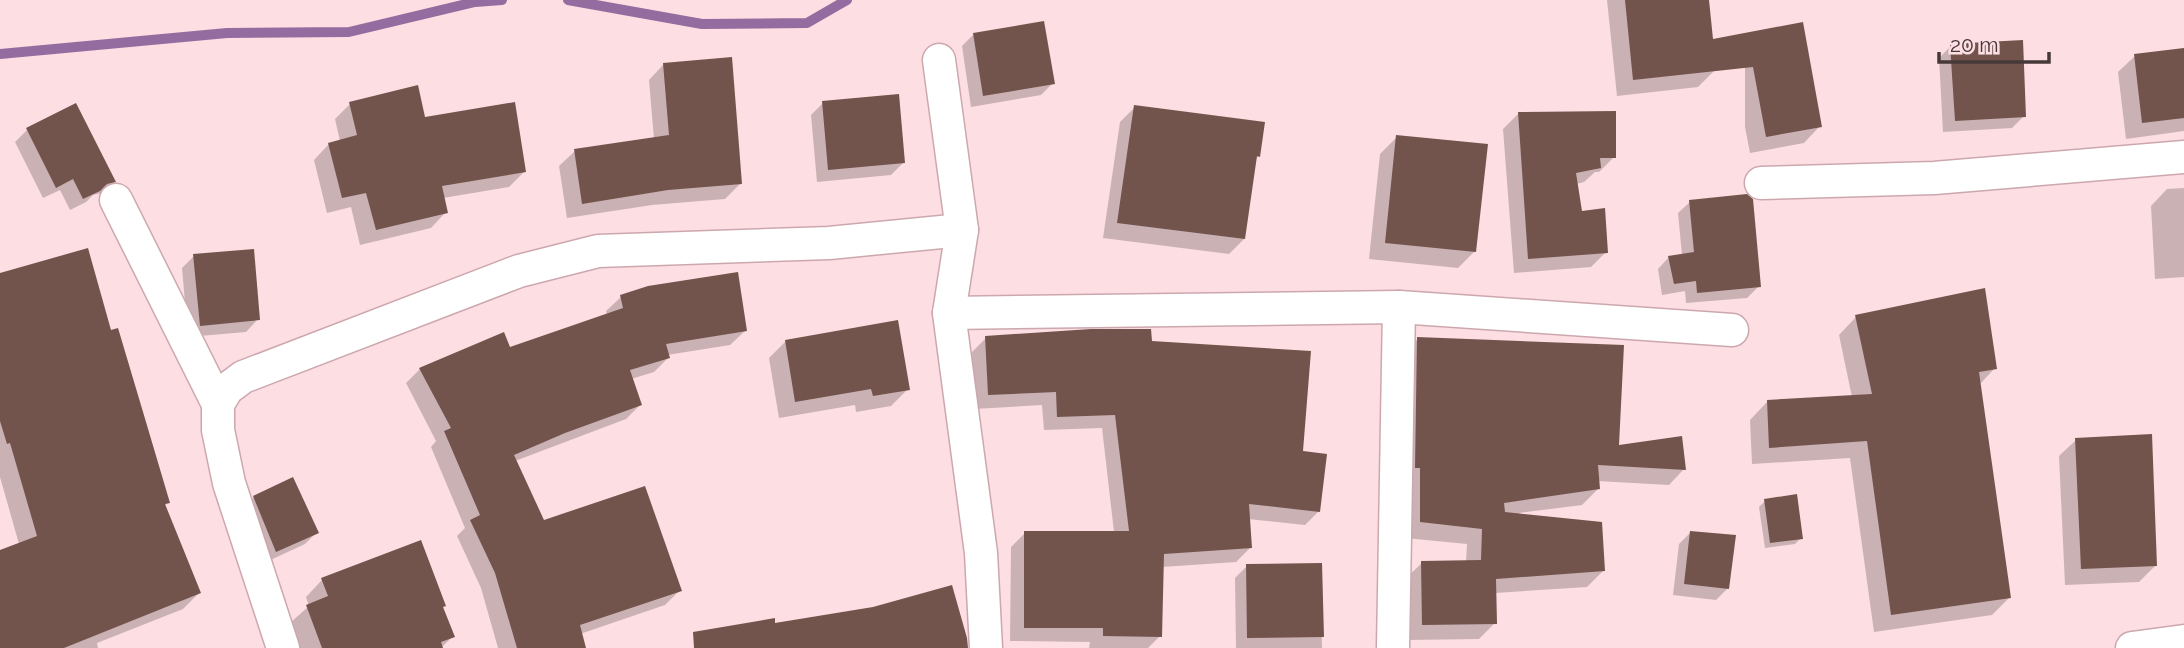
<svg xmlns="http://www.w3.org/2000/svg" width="2184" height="648" font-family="Raleway,sans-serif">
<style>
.shadow{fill:#0003}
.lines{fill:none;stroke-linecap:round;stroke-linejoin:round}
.stream{stroke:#956ca0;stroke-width:10}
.building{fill:#72544c}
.street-casing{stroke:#cca8ae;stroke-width:35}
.street{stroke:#fff;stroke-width:32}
</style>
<rect width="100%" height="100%" fill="#fddee2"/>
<g class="shadow">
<polygon points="1607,0 1707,0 1715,70 1698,87 1617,96"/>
<polygon points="974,34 1053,83 1041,95 971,107 962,46"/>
<polygon points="1951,46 2024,116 2012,128 1943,132 1939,58"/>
<polygon points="1745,48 1820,126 1804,143 1750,153 1745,127"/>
<polygon points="2184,50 2184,131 2126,139 2118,72 2135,56"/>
<polygon points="664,64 741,183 725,199 652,205 567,218 559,166 575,151 654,139 649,80"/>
<polygon points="823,103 903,163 891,175 817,182 811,115"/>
<polygon points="350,104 424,119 524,172 509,187 443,198 446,212 431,228 360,245 351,207 327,213 314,160 329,144 340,141 335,119"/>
<polygon points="1135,107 1259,156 1254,160 1244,239 1229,254 1103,238 1120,122"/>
<polygon points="1518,114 1614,157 1599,172 1595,172 1584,182 1576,184 1580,213 1606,252 1591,267 1514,273 1503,129"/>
<polygon points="27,130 114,182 102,193 93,195 86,202 70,210 60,190 43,198 15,142"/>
<polygon points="1397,137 1475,251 1458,268 1369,259 1380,154"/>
<polygon points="2184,188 2184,277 2155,279 2151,206 2167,189"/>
<polygon points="1690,202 1759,286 1747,298 1686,303 1685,291 1662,295 1658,269 1669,257 1682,255 1678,213"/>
<polygon points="194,256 258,319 246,332 188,337 182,268"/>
<polygon points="0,274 110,333 168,503 164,506 199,593 183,609 97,643 98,648 0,648 0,552 19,544 0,477"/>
<polygon points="621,297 745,331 730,345 667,355 668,358 654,372 631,379 640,405 626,419 515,461 543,522 679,591 665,605 580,634 585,648 498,648 481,588 457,536 465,528 431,447 436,441 406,383 420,369 509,350 607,315 606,311"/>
<polygon points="1856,317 1995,368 1979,385 2009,598 1992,615 1874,632 1850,458 1752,464 1750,420 1767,402 1852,397 1839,335"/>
<polygon points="986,338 1150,342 1302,453 1319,511 1305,525 1248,519 1250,548 1236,562 1162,567 1160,636 1148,648 1089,648 1090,642 1010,641 1011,547 1025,533 1114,532 1102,428 1044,430 1042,405 974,409 972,352"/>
<polygon points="1418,339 1617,447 1684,469 1669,485 1597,481 1598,489 1582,505 1519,513 1603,571 1587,587 1495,593 1495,623 1479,639 1407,640 1406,578 1422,563 1466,562 1467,544 1405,538 1402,355"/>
<polygon points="786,341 908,389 891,406 856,412 855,405 779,418 769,358"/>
<polygon points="2076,440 2156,565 2139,582 2065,585 2059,456"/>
<polygon points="254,497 317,532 305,544 264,563 242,509"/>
<polygon points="1765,501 1801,538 1795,544 1765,548 1759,507"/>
<polygon points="1691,532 1728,588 1716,600 1673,595 1679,544"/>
<polygon points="1320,565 1322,648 1236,648 1235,578 1247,566"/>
<polygon points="322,580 442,608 453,636 441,648 300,648 290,623 309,606 306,597"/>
</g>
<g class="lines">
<g class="stream">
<polyline points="568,0 702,24 807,23 847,0"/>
<polyline points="0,54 227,33 349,32 475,2 502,0"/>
</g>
</g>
<g class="building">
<polygon points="1625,0 1709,0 1713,39 1803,22 1822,127 1766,137 1753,67 1633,80"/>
<polygon points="1044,21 1055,84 983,96 973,33"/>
<polygon points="2023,40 2026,117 1955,121 1950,44"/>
<polygon points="2184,48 2184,118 2142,123 2134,54"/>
<polygon points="732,57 742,184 668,190 582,204 574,149 669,135 663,63"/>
<polygon points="418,85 425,117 515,102 526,172 442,186 448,213 376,230 366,193 342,198 328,143 357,135 349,102"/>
<polygon points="899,94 905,163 828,170 822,101"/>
<polygon points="76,103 116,182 107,184 100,191 83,199 73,179 56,188 26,128"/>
<polygon points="1134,105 1265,122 1260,157 1257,156 1245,239 1117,223"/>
<polygon points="1616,111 1616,158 1600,158 1601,168 1576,173 1582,211 1605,208 1608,253 1528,259 1518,112"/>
<polygon points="1396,135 1488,144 1476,252 1385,243"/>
<polygon points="1747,194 1753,199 1761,287 1697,293 1696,281 1674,284 1668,256 1694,252 1689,200"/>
<polygon points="88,248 111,330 118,328 146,422 170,503 165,504 201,593 64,648 0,648 0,550 37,536 10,443 7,444 0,421 0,273"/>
<polygon points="254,249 260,320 200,326 193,254"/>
<polygon points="738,272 747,331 666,344 670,358 630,370 642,405 565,433 514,455 544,520 645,486 682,591 580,625 586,648 517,648 495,573 470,520 480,515 444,431 451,428 419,368 504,332 510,347 623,308 620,295 648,286"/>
<polygon points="1985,288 1997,369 1979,372 2011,598 1891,615 1867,441 1769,448 1767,400 1872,394 1855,315"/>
<polygon points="898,320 910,390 873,396 871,389 795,402 785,340"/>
<polygon points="1091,329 1151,329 1152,341 1311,351 1303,451 1327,454 1320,512 1249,504 1252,548 1164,554 1162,637 1103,636 1103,628 1024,628 1024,531 1129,531 1115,415 1057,417 1056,392 988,395 985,336"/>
<polygon points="1417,337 1624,345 1619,445 1682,436 1686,470 1598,465 1600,489 1504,503 1505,512 1602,522 1605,571 1496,579 1497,624 1422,625 1421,561 1481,560 1482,529 1420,522 1420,468 1415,468"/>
<polygon points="2152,434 2157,566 2081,569 2075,438"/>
<polygon points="293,477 319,533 276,552 253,496"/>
<polygon points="1797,494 1803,539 1770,543 1764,499"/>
<polygon points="1690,531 1736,535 1729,589 1684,584"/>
<polygon points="421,540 446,606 443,607 455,637 441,642 443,648 322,648 306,605 328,596 321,578"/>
<polygon points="1322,563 1324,637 1247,638 1246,564"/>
<polygon points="952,585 967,638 968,648 694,648 693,632 775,618 775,623 873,607"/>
</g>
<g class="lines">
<g class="street-casing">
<g id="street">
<polyline points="939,60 962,230 949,313 981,553 986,648"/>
<polyline points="1761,183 1934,178 2184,157"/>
<polyline points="116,200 218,404"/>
<polyline points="949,313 1399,307 1732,330"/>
<polyline points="283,648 229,483 218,430 218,404 227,389 243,377 519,271 598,251 829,243 962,230"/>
<polyline points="1393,648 1399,307"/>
<polyline points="2132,648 2184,641"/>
</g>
</g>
<use href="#street" class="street"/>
</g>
<path d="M1939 52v10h110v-10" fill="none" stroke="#47383a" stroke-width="3.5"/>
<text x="1950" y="52" font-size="21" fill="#47383a" stroke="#fddee2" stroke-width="5" paint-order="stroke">20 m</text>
</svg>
